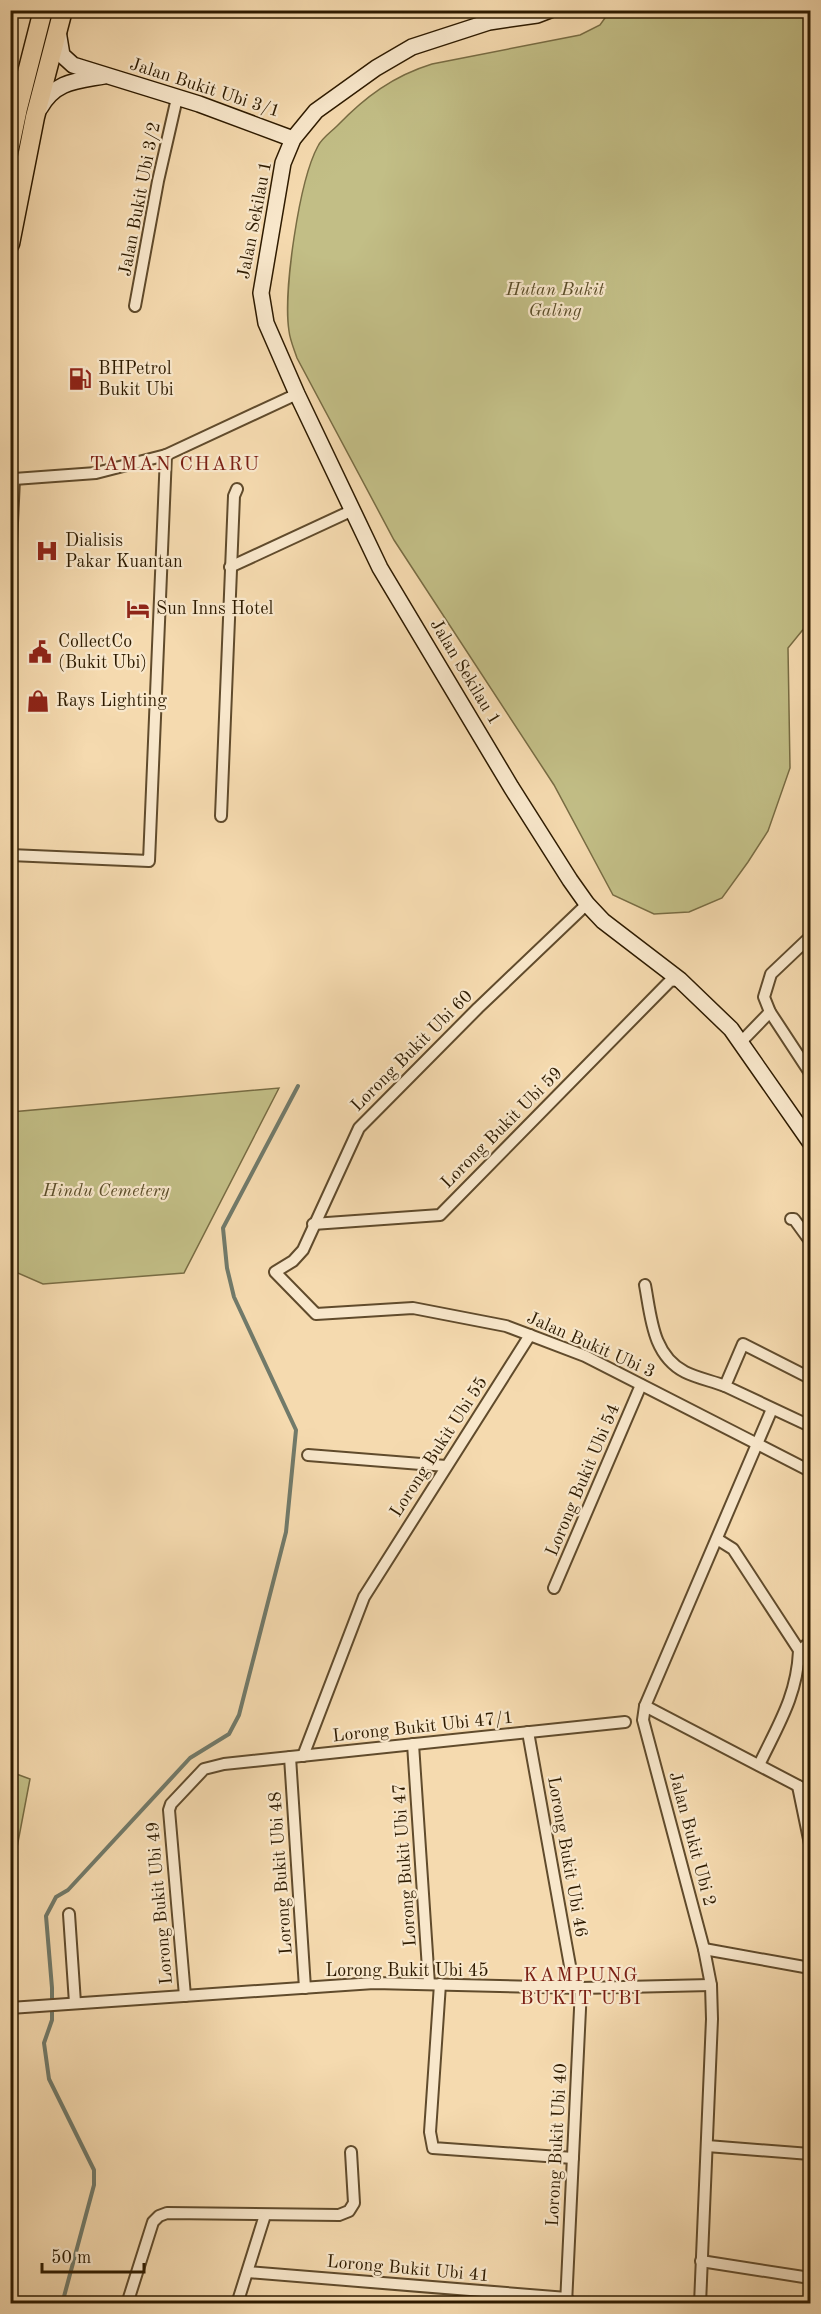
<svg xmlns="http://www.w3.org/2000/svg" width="821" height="2314" font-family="'Old Standard TT',serif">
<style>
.green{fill:#c2be86;stroke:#786c43;stroke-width:1.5}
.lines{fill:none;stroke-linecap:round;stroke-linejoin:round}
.stream{stroke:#717a6a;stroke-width:4}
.street-casing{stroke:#604b2c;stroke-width:14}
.secondary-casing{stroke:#2e1b00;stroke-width:18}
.primary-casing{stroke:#2e1b00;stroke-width:21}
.street{stroke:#f8e7cb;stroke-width:10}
.secondary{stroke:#f8e7cb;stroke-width:15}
.primary{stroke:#f5daaf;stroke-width:18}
.labels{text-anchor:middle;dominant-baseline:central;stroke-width:4.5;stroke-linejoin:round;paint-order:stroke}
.street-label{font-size:18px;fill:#2e1b00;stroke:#f8e7cb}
.park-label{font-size:18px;font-style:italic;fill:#5a4c28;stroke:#f8e7cb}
.poi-label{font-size:18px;fill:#2e1b00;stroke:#f8e7cb;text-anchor:start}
.neighbourhood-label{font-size:20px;letter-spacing:1.5px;fill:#7a1f14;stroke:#f8e7cb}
</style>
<rect width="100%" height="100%" fill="#f5daaf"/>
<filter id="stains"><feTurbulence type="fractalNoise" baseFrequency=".00333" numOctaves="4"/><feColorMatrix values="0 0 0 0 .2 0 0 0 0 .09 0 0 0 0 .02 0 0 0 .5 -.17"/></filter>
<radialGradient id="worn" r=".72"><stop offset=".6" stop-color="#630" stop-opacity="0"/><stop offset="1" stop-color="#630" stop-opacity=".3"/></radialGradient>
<g class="green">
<path d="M610,11H810V621L788,648L790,768L768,831L748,862L722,898L689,912L654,914L613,895L554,785L394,540L297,358C294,349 290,340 289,331C283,292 299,181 318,146C322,138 331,132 337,126C365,97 393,76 432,64L580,35L600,25Z"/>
<polygon points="279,1088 184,1273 43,1284 11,1270 11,1112"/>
<polygon points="11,1772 30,1779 11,1879 10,1772"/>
</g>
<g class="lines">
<polyline class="stream" points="62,2304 94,2185 94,2170 49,2079 44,2043 52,2020 52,1988 46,1916 56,1897 68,1890 190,1758 229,1734 239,1715 286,1532 296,1430 234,1297 227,1268 223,1228 298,1086"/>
<g class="street-casing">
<g id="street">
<polyline points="135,306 158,181 177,98"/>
<polyline points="14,479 96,473 166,455 297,394"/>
<polyline points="10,566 14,479"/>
<polyline points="230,567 351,511"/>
<polyline points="221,816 234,496 237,489"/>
<polyline points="10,855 149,861 166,455"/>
<polyline points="587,904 478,1008 359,1128 303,1250 293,1261 275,1272 316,1314 413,1308 506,1326 585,1356 810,1471"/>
<polyline points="810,937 771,974 764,997 770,1012 810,1073"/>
<polyline points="741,1042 770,1012"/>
<polyline points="791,1219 794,1219 810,1241"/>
<polyline points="313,1224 440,1215 670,981 680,980"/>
<path d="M645,1285C651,1316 652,1355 685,1372C697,1378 712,1381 725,1386"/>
<polyline points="810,1378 743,1344 725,1386 810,1426"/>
<polyline points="308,1455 446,1466"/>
<polyline points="717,1539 733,1549 810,1667"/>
<polyline points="554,1588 641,1385"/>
<polyline points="799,1651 810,1642"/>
<polyline points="645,1706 810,1792"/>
<polyline points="528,1732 574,1988"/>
<polyline points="413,1744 429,1984"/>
<polyline points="303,1756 364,1597 530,1335"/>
<polyline points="290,1757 305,1988"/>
<path d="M759,1765C778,1725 797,1696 799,1651"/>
<polyline points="798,1786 810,1844"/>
<polyline points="69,1914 75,2003"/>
<polyline points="704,1949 810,1968"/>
<polyline points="440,1984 430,2132 433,2148 573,2158"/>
<polyline points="185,1996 169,1810 171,1804 204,1769 224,1764 625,1722"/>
<polyline points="10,2008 374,1983 581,1988 711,1985"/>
<polyline points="707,2146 810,2154"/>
<polyline points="701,2261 810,2278"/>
<polyline points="248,2272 567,2298"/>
<polyline points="127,2304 153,2222 159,2216 167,2213 339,2215 349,2211 354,2203 351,2152"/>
<polyline points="237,2304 265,2215"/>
<polyline points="566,2304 581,1988"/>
<polyline points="700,2304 712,2019 711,1985 704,1949 643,1720 645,1706 772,1409"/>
</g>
</g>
<g class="secondary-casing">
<g id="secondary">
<polyline points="550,10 537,15 489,22 412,47 376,68 316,111 293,139 283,163 261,293 266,323 297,394 380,568 511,787 570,880 587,904 603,921 680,980 731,1029 810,1142"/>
<polyline points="58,31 62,55 73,65 199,104 293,139"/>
<path d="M40,108C55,81 76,81 104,76"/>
</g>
</g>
<g class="primary-casing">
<g id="primary">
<polyline points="10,146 18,108 43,10"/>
<polyline points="10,244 35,117 63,10"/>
</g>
</g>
<use href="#street" class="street"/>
<use href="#secondary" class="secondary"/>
<use href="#primary" class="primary"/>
</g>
<defs>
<g id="fuel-bare" transform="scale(1.8)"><path d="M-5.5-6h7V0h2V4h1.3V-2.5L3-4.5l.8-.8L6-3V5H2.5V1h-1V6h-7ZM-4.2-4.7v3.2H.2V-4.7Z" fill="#8f2418" stroke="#f8e7cb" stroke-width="2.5" paint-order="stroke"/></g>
<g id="hospital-bare" transform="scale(1.8)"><path d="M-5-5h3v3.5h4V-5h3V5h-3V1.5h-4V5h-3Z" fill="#8f2418" stroke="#f8e7cb" stroke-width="2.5" paint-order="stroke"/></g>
<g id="hotel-bare" transform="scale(1.8)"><path d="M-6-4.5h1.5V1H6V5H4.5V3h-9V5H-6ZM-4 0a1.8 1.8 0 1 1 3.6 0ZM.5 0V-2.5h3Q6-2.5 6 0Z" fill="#8f2418" stroke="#f8e7cb" stroke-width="2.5" paint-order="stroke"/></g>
<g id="civic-bare" transform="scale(1.8)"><path d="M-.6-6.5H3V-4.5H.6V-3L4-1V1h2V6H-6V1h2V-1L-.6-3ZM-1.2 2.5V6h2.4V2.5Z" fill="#8f2418" stroke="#f8e7cb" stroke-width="2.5" paint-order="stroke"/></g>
<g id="shop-bare" transform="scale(1.8)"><path d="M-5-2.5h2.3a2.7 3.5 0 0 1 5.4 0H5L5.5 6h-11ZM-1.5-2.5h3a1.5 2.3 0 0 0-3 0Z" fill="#8f2418" stroke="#f8e7cb" stroke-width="2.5" paint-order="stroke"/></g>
</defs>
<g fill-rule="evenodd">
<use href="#fuel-bare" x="80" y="379"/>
<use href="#hospital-bare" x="47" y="551"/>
<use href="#hotel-bare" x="138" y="609"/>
<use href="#civic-bare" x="40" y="652"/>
<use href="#shop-bare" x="38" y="701"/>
</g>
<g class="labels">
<g class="street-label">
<text transform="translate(205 88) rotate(18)">Jalan Bukit Ubi 3/1</text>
<text transform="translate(140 199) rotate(-79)">Jalan Bukit Ubi 3/2</text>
<text transform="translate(255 220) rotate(-79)">Jalan Sekilau 1</text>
<text transform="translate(465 672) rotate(59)">Jalan Sekilau 1</text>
<text transform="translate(412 1051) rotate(-45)">Lorong Bukit Ubi 60</text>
<text transform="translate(502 1128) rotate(-45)">Lorong Bukit Ubi 59</text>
<text transform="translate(591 1345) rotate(24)">Jalan Bukit Ubi 3</text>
<text transform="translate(439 1447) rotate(-57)">Lorong Bukit Ubi 55</text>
<text transform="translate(583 1480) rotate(-67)">Lorong Bukit Ubi 54</text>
<text transform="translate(423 1727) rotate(-6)">Lorong Bukit Ubi 47/1</text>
<text transform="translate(692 1839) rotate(75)">Jalan Bukit Ubi 2</text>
<text transform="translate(567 1857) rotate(80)">Lorong Bukit Ubi 46</text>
<text transform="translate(405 1865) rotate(-94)">Lorong Bukit Ubi 47</text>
<text transform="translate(281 1873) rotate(-94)">Lorong Bukit Ubi 48</text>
<text transform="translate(160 1903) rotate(-95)">Lorong Bukit Ubi 49</text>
<text x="407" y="1971">Lorong Bukit Ubi 45</text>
<text transform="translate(557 2145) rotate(-87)">Lorong Bukit Ubi 40</text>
<text transform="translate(408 2269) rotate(5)">Lorong Bukit Ubi 41</text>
</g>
<g class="park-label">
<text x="555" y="290">Hutan Bukit<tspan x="555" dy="21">Galing</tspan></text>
<text x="106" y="1191">Hindu Cemetery</text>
</g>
<g class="poi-label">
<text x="98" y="369">BHPetrol<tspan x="98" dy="21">Bukit Ubi</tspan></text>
<text x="65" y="541">Dialisis<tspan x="65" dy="21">Pakar Kuantan</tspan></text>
<text x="156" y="609">Sun Inns Hotel</text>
<text x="58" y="642">CollectCo<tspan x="58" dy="21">(Bukit Ubi)</tspan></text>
<text x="56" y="701">Rays Lighting</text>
</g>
<g class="neighbourhood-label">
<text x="175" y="465">TAMAN CHARU</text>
<text x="581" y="1976">KAMPUNG<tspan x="581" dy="23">BUKIT UBI</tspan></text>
</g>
</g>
<rect width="821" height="2314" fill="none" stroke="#f5daaf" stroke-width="36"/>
<rect x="12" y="12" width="797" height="2290" fill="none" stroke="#2e1b00" stroke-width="3"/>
<rect x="18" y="18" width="785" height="2278" fill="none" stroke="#2e1b00" stroke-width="1.5"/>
<path d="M42 2263v9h102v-9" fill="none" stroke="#2e1b00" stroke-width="3"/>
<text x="51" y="2263" font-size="18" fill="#2e1b00" stroke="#f8e7cb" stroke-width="4.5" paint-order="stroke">50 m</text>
<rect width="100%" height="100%" filter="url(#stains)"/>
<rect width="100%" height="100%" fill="url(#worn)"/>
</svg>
